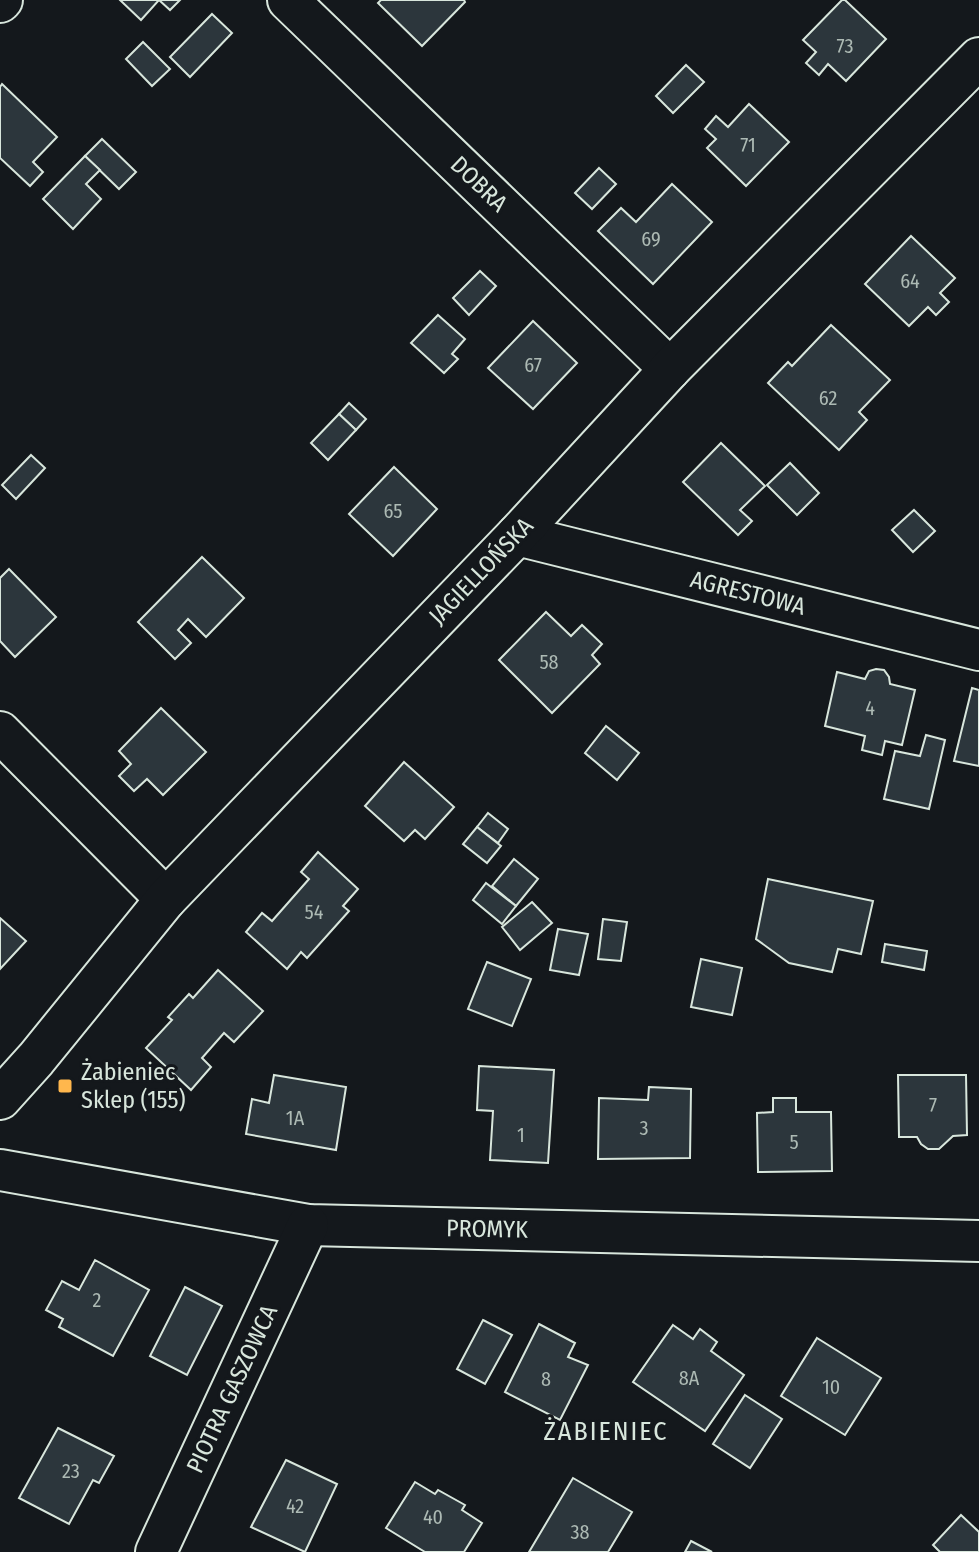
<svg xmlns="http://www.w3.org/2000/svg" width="979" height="1552" font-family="'Fira Sans Condensed',sans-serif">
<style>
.building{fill:#2c363c;stroke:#d8e6dc;stroke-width:2}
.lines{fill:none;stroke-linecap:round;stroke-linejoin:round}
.minor-casing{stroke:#d8e6dc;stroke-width:44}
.minor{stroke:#14181c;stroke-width:40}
.poi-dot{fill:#ffb74d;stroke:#14181c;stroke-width:3}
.labels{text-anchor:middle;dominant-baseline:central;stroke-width:6;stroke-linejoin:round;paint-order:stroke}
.number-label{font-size:20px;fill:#adbab4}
.street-label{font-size:24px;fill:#d8e6dc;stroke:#14181c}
.poi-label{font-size:24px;fill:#d8e6dc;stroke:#14181c;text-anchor:start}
.neighbourhood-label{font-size:26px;letter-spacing:2px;fill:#d8e6dc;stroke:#14181c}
</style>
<rect width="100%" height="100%" fill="#14181c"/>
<g class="building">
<polygon points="120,0 159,0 141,20"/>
<polygon points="159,0 180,0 170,10"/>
<polygon points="381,0 464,0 465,2 422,46 378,3"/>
<polygon points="842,0 845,0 886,39 846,81 828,64 819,75 806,63 816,52 803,40"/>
<polygon points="212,14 232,33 190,77 170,57"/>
<polygon points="143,42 170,69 152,86 126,59"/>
<polygon points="686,65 704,82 673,113 656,96"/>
<polygon points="2,84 57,137 33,162 43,172 30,186 0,158 0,87"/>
<polygon points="749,104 789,142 746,186 707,148 716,139 705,129 716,116 728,127"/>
<polygon points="102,139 136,172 119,189 85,156"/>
<polygon points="85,156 100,170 86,184 101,199 73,229 43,199"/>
<polygon points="599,168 616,184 592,209 575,193"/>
<polygon points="672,184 712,222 653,284 598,231 621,208 636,222"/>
<polygon points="911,236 955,278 940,293 949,302 936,315 928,307 909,326 865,284"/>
<polygon points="480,271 496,286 469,315 453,298"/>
<polygon points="438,315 465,339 452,354 458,359 444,373 411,343"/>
<polygon points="533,321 577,363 533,409 488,368"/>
<polygon points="831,325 890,380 859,412 867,420 839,450 768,383 788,362 792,366"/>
<polygon points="349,403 366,419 356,430 339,414"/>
<polygon points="339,414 356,430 328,460 311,443"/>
<polygon points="721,443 765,486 740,510 752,521 738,535 683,482"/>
<polygon points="31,455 45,468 16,499 2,485"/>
<polygon points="790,463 819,493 797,515 767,485"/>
<polygon points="394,467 437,509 393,556 349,514"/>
<polygon points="914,510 935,531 913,552 892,530"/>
<polygon points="202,557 244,598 206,637 188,619 178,630 191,643 175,659 138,622"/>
<polygon points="9,569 56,617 15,657 0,641 0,578"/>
<polygon points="546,612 571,636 582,625 602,644 592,655 600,664 552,713 499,660"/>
<polygon points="876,669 884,670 889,677 890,684 915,690 902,745 885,741 882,755 862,750 865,736 825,726 837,672 865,679 869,671"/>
<polygon points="972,688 979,690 979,766 954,761"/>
<polygon points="161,708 206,752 163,795 147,779 134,791 119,776 131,764 119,751"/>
<polygon points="606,726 639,753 617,780 585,753"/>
<polygon points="926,735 945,740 929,809 884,799 895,751 920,756"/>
<polygon points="404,762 454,807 425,839 415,830 404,841 365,806"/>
<polygon points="488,813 508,829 498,843 477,827"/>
<polygon points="477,827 501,846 487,863 463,844"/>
<polygon points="318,852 358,889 343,906 349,911 307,958 301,952 287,969 246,932 262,913 272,921 309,879 301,872"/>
<polygon points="514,859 538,879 516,906 492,886"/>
<polygon points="768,879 873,901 861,954 838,949 832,972 789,963 756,939"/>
<polygon points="486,883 516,906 502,924 473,900"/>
<polygon points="532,902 552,923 520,950 502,927"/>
<polygon points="0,918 26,941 0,969"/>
<polygon points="603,919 627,922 621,961 598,959"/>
<polygon points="558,929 588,934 579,975 550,970"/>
<polygon points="885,944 927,951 924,970 882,962"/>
<polygon points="701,959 742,968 732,1015 691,1007"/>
<polygon points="487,962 531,979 512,1026 468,1009"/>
<polygon points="218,970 263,1011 234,1042 224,1033 202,1058 211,1067 191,1090 146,1048 172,1020 168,1017 189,994 193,998"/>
<polygon points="479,1066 554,1070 548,1163 490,1160 493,1111 477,1110"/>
<polygon points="274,1075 346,1087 336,1150 246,1134 252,1099 269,1103"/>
<polygon points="898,1075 966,1075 967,1135 953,1136 939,1149 928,1149 921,1144 917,1137 899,1137"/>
<polygon points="649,1087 691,1089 690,1158 598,1159 599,1098 648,1100"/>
<polygon points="773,1098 796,1098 796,1112 831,1112 832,1171 758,1172 757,1113 773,1112"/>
<polygon points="95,1260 149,1290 113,1356 59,1327 63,1319 46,1310 62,1281 79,1290"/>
<polygon points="185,1287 222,1306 187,1375 150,1356"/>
<polygon points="483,1320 512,1335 485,1384 457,1369"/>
<polygon points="539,1324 575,1343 568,1357 588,1365 560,1420 505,1392"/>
<polygon points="673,1325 693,1339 700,1329 717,1342 711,1351 744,1375 705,1431 633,1382"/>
<polygon points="817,1338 881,1378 845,1435 781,1396"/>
<polygon points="745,1395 782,1419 750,1468 713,1444"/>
<polygon points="58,1428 114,1456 99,1483 93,1480 69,1524 19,1498"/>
<polygon points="286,1460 337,1484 305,1552 251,1527"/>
<polygon points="573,1478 632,1512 608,1552 529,1552"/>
<polygon points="415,1482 435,1494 438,1490 465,1505 462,1510 482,1523 464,1552 425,1552 386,1528"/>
<polygon points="961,1515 979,1532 979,1552 940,1552 933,1545"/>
<polygon points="691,1541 712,1552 685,1552"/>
</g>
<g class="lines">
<g class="minor-casing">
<g id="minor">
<polyline points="288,0 670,369"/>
<polyline points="0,2 2,0"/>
<polyline points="517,535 979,650"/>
<polyline points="0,732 166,899"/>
<polyline points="0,1099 36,1059 166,899 517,535 670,369 979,58"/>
<polyline points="0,1170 308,1225 979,1241"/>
<polyline points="156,1552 308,1225"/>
</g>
</g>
<use href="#minor" class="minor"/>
</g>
<rect class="poi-dot" x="57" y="1078" width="16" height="16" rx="4"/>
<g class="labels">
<g class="number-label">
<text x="845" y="46">73</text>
<text x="748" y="145">71</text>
<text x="651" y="239">69</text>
<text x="910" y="281">64</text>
<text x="533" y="365">67</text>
<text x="828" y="398">62</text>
<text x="393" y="511">65</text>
<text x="549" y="662">58</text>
<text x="870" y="708">4</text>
<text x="314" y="912">54</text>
<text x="933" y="1105">7</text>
<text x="295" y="1118">1A</text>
<text x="644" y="1128">3</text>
<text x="521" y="1135">1</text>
<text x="794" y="1142">5</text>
<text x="97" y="1300">2</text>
<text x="689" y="1378">8A</text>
<text x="546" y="1379">8</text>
<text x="831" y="1387">10</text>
<text x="71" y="1471">23</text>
<text x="295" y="1506">42</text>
<text x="433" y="1517">40</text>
<text x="580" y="1532">38</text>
</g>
<g class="street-label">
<text transform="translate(479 184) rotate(44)">DOBRA</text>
<text transform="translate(481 571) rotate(-46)">JAGIELLOŃSKA</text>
<text transform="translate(748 593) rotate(14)">AGRESTOWA</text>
<text transform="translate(487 1229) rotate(1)">PROMYK</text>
<text transform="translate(232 1389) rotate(-65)">PIOTRA GASZOWCA</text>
</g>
<g class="poi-label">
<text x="81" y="1072">Żabieniec<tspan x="81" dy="28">Sklep (155)</tspan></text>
</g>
<g class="neighbourhood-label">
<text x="606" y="1431">ŻABIENIEC</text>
</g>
</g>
</svg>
